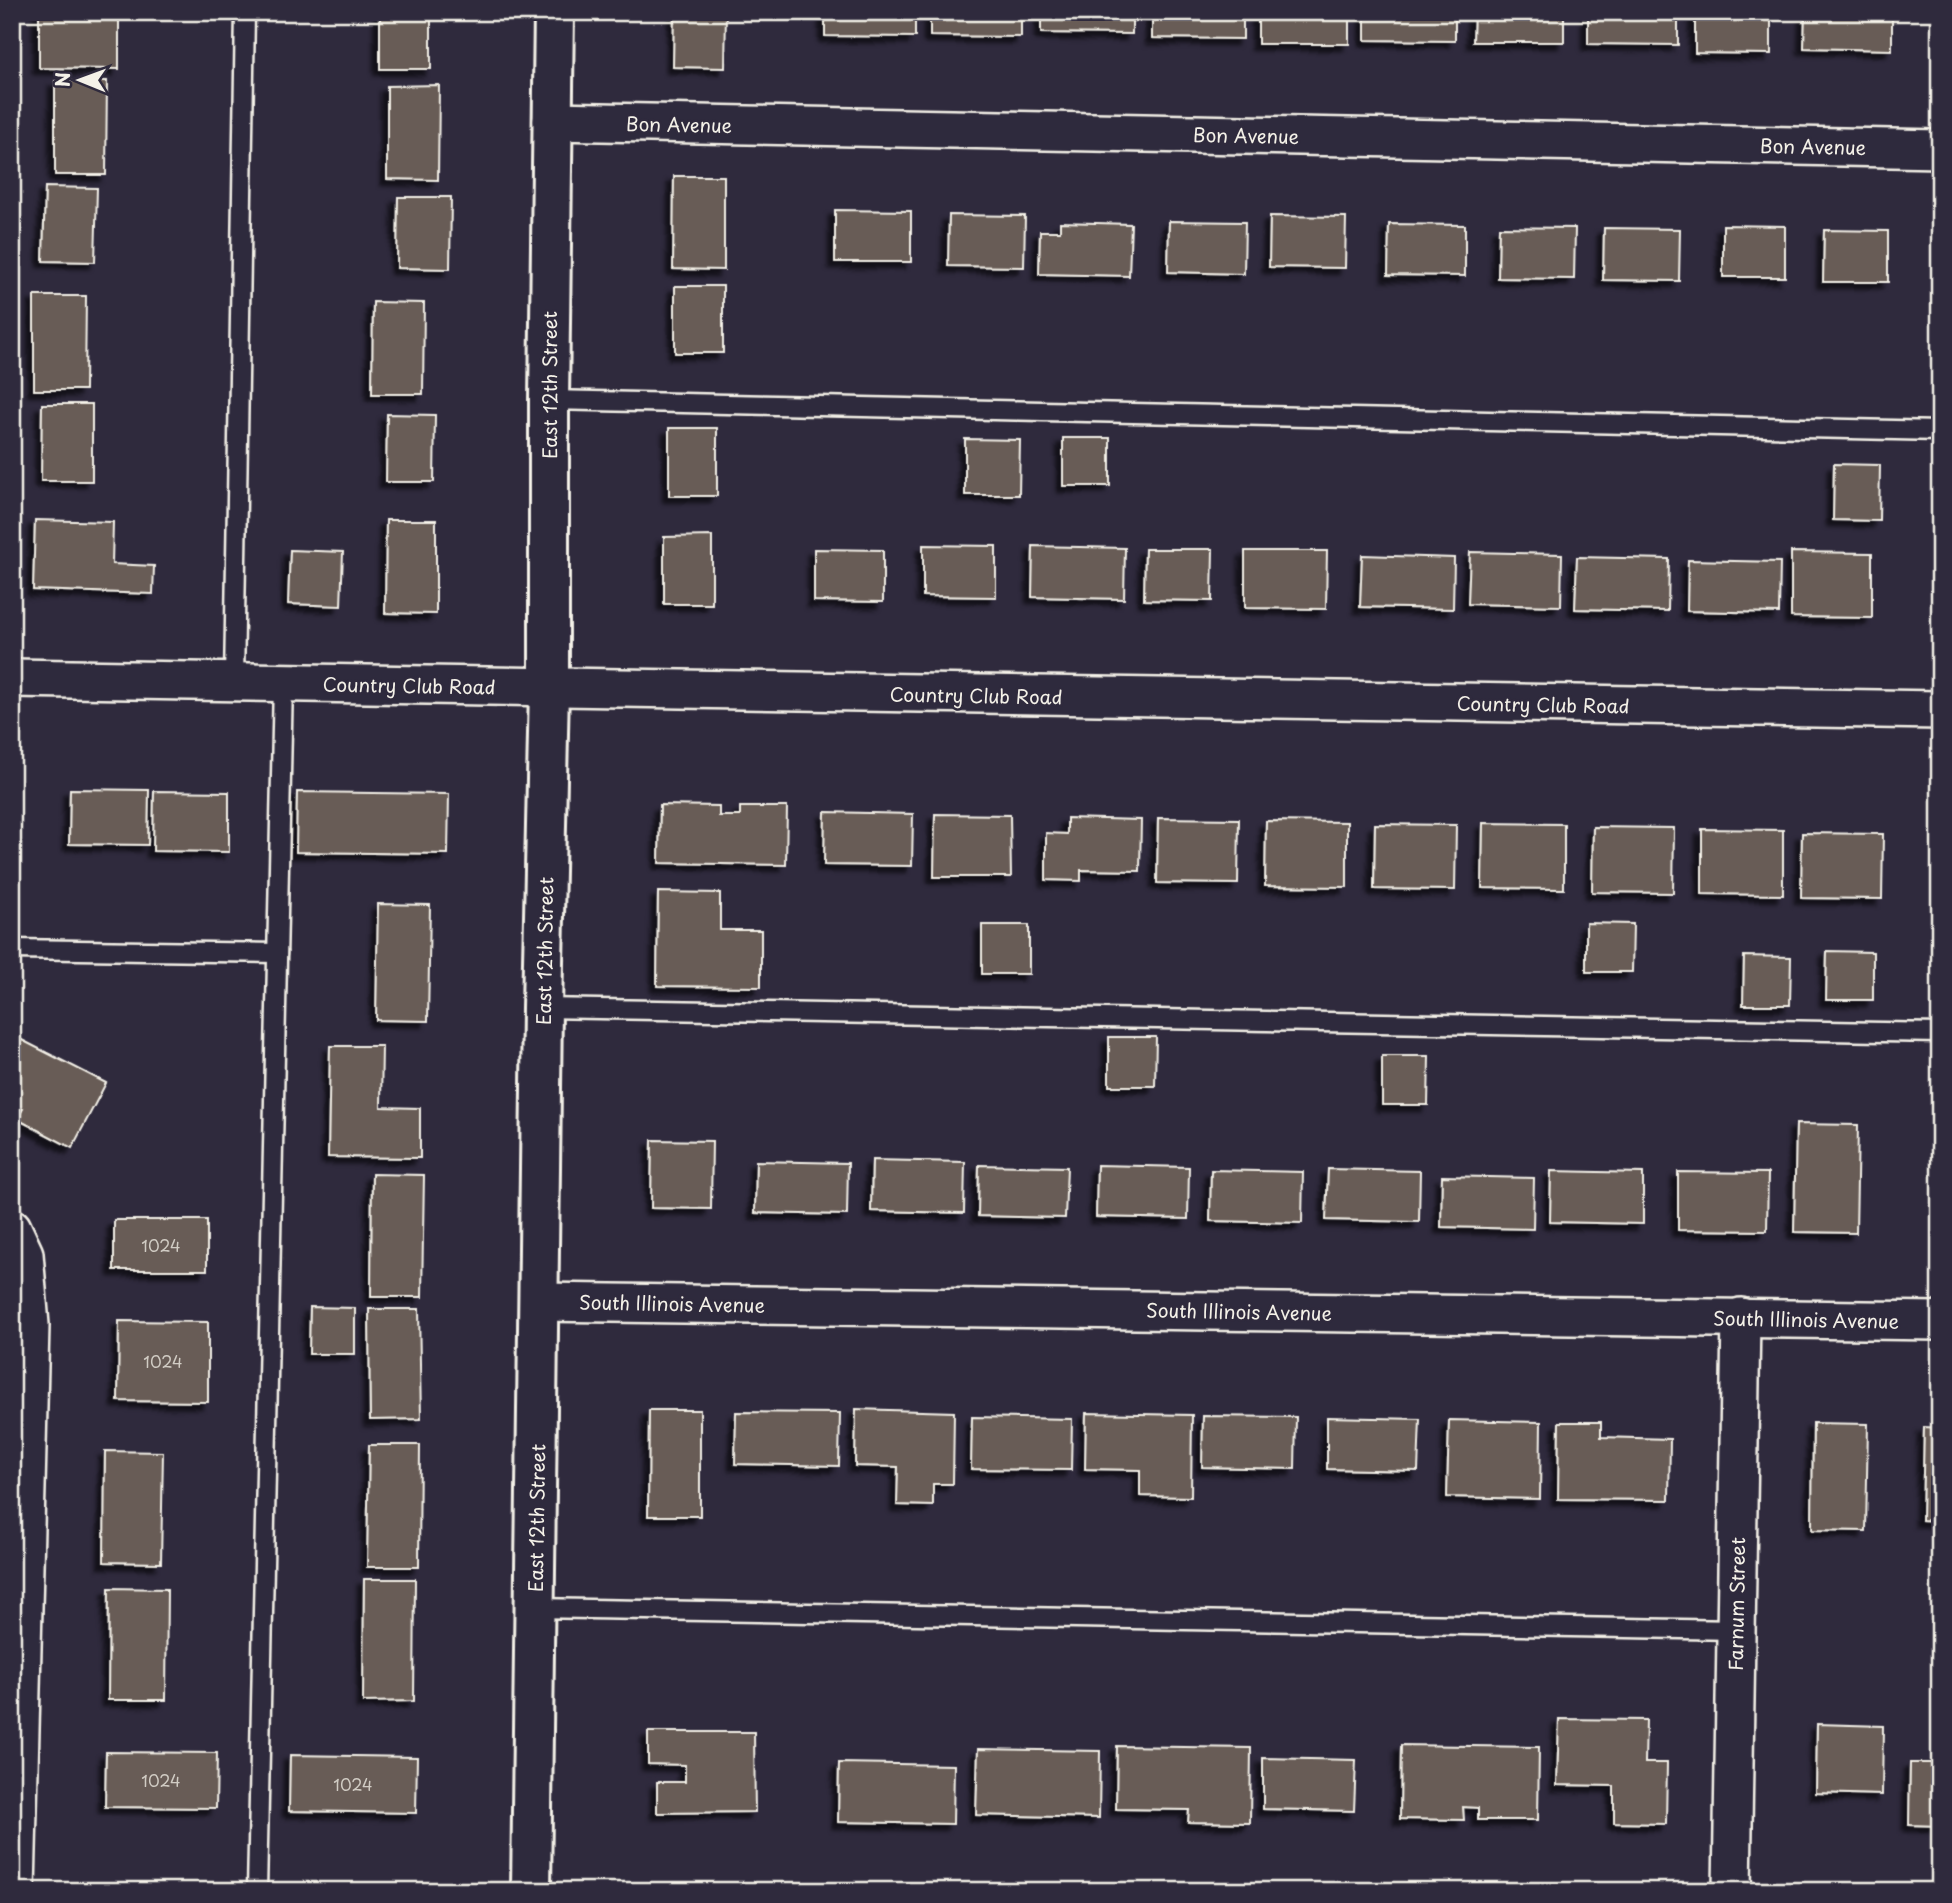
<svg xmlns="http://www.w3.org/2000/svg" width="1952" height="1903" font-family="'Playpen Sans',sans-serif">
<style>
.building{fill:#675b56;stroke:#f4f1e8;stroke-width:2;filter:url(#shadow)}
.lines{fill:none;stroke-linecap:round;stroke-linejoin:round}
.lane-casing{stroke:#f4f1e8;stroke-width:23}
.street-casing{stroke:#f4f1e8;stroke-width:42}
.secondary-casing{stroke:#f4f1e8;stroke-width:44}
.lane{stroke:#2f2a3d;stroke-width:18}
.street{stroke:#2f2a3d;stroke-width:37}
.secondary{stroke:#2f2a3d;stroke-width:38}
.labels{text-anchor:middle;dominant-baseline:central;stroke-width:5;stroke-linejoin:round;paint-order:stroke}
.number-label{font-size:16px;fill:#d1ccc4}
.street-label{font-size:19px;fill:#f4f1e8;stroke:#2f2a3d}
</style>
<defs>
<filter id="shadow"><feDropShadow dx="-6" dy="6" stdDeviation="2" flood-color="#0009"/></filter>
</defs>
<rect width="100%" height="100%" fill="#2f2a3d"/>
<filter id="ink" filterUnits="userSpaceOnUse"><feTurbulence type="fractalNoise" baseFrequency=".0143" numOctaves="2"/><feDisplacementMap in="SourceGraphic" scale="14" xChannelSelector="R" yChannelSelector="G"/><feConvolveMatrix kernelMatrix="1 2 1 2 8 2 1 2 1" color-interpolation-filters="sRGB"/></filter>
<g filter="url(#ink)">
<g class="building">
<polygon points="39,12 99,12 98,19 119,19 119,69 39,68"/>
<rect x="380" y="12" width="51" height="57"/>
<polygon points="674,12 726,12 725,68 673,67"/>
<polygon points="825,12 915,12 915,37 825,36"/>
<polygon points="930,12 1021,12 1021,37 930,36"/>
<polygon points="1041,12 1132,12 1132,34 1041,33"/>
<polygon points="1152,12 1243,12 1243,39 1152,38"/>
<rect x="1258" y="12" width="91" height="32"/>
<polygon points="1365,12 1455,12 1455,41 1365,40"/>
<polygon points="1474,12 1564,12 1564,42 1473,42"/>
<polygon points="1588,12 1678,12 1678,45 1588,44"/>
<polygon points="1695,12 1771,12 1771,54 1695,53"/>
<polygon points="1805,12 1892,12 1892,50 1804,48"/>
<polygon points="55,81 107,81 106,175 55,175"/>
<polygon points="439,85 438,180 387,179 387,86"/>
<polygon points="674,176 724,176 724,270 673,269"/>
<polygon points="45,187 97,188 95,262 43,261"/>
<polygon points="398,197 451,197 450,269 397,268"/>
<polygon points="835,210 911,211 911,262 835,262"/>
<polygon points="949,215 1025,216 1024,267 948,266"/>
<polygon points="1270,216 1346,217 1345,268 1269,267"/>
<polygon points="1169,221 1245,222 1244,274 1168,272"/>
<polygon points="1060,222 1131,224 1129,276 1039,274 1040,231 1060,231"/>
<polygon points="1389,224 1465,225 1465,276 1388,275"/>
<polygon points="1723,225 1785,226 1785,277 1723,277"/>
<polygon points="1499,227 1575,228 1574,279 1498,278"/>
<polygon points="1604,228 1680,229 1679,281 1603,280"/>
<polygon points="1824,230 1888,231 1888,282 1823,282"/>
<rect x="675" y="286" width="48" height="67"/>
<polygon points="34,296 86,296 85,390 34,390"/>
<polygon points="373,302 424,303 423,394 372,394"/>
<polygon points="42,404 92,404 92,481 41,481"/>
<polygon points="387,414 435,415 434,482 386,482"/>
<rect x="669" y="428" width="48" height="68"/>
<rect x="1063" y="438" width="47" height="48"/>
<polygon points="965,439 1020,440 1019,495 965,495"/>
<polygon points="1834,464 1880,465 1879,521 1833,520"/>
<polygon points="35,520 113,522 112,564 154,566 153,594 33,590"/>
<polygon points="386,520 436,520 436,614 385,613"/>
<polygon points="712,536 712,604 664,604 664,537"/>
<polygon points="923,545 996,546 996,597 923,596"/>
<polygon points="1033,546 1125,548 1124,599 1032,597"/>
<polygon points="814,549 883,550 883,602 814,601"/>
<polygon points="1145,549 1213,549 1212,601 1144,600"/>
<polygon points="290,550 343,552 341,606 288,604"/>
<polygon points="1245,551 1327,551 1326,609 1245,608"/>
<polygon points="1470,552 1562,554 1561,606 1468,604"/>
<polygon points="1791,552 1872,553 1872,618 1791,617"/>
<polygon points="1362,555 1454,558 1453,609 1360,607"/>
<polygon points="1577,557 1669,559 1668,611 1575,609"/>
<polygon points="1688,560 1780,562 1779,613 1687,611"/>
<polygon points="70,789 149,790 148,845 69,844"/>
<polygon points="154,791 229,792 229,852 153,851"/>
<polygon points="297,792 449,794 448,854 296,852"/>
<rect x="12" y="796" width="3" height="60"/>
<polygon points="660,805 719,806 719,816 740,816 740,807 787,807 786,865 659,863"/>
<polygon points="825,812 913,814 912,866 824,865"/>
<polygon points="935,814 1010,815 1011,877 934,877"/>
<polygon points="1067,818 1141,820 1140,871 1081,870 1081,881 1046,880 1046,833 1067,834"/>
<polygon points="1158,818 1239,819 1238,884 1157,883"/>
<polygon points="1266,821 1347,822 1347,887 1265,886"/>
<polygon points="1483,823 1564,824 1564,889 1482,888"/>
<polygon points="1375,824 1456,825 1455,890 1374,889"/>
<polygon points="1593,827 1674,828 1673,893 1592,892"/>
<polygon points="1702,829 1783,830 1783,895 1702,894"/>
<polygon points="1802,833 1883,834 1882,899 1801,898"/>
<polygon points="658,892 720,893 720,930 761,930 761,987 657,986"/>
<polygon points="378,904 430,905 428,1021 376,1020"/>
<polygon points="1586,923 1633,924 1632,972 1586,972"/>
<rect x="982" y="925" width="47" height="49"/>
<polygon points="1827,951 1873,952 1873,1000 1826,1000"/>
<polygon points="1744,956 1791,957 1790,1005 1743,1005"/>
<polygon points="12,1035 106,1083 72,1148 17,1119 23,1109 12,1103"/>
<polygon points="1109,1037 1156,1037 1155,1086 1109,1086"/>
<polygon points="330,1046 382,1046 381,1107 420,1108 420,1158 328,1157"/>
<polygon points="1382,1056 1429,1056 1428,1105 1382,1105"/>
<polygon points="1796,1124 1858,1125 1856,1233 1794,1232"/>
<polygon points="652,1140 712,1141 711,1209 651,1208"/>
<polygon points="872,1160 965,1162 964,1213 871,1211"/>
<polygon points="756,1161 848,1163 847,1215 755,1213"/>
<polygon points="979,1165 1067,1167 1065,1218 978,1216"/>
<polygon points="1097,1165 1189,1167 1188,1219 1096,1217"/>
<polygon points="1328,1169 1420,1171 1419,1222 1326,1220"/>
<polygon points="1211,1170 1303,1172 1302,1223 1210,1221"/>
<polygon points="1551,1171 1643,1173 1643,1224 1550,1222"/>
<polygon points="1678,1172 1768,1173 1767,1231 1678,1230"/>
<polygon points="372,1174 424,1175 422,1297 371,1297"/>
<polygon points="1442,1176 1534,1178 1533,1229 1441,1227"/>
<rect x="114" y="1220" width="93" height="50"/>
<polygon points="310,1307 355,1308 355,1354 309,1354"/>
<polygon points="369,1309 419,1309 421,1419 370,1420"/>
<polygon points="119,1321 208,1322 208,1402 118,1401"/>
<polygon points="856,1409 954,1412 953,1484 933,1484 933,1506 897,1505 898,1467 855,1466"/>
<polygon points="649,1410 700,1410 700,1516 648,1516"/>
<polygon points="736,1412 840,1413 839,1466 735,1464"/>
<polygon points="1086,1413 1192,1415 1191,1497 1140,1496 1140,1470 1085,1469"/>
<polygon points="1203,1416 1296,1417 1295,1469 1202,1467"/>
<polygon points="972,1417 1072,1419 1071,1470 971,1469"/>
<polygon points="1327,1417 1420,1419 1418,1471 1327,1469"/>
<polygon points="1449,1420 1541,1422 1540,1499 1447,1497"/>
<polygon points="1559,1422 1601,1422 1601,1437 1670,1439 1669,1500 1558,1499"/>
<polygon points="1813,1423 1868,1424 1866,1531 1812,1530"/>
<polygon points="1924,1427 1940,1428 1940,1521 1922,1520"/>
<polygon points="369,1445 420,1445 419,1567 367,1567"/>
<polygon points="105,1451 163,1452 161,1563 104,1562"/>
<polygon points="364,1579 415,1579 414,1701 363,1702"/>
<polygon points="109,1588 167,1589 166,1700 108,1700"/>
<polygon points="1559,1719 1646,1720 1645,1763 1667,1763 1666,1824 1614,1823 1614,1786 1557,1785"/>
<polygon points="1817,1724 1883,1726 1882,1795 1816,1793"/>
<polygon points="648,1732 754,1732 755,1812 657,1813 657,1782 685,1782 685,1765 648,1764"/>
<polygon points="1401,1745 1539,1747 1538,1820 1478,1820 1478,1808 1463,1807 1464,1820 1400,1819"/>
<polygon points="1117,1746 1251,1748 1250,1823 1188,1822 1189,1810 1116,1809"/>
<polygon points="978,1749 1100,1751 1099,1818 976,1815"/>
<polygon points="106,1752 217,1753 216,1808 105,1807"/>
<polygon points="290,1755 417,1757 416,1813 289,1811"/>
<polygon points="1263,1758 1356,1760 1354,1811 1263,1809"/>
<polygon points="839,1763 954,1765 953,1824 838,1822"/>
<polygon points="1910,1763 1940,1763 1940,1826 1909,1825"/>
</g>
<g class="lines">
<g class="lane-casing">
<g id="lane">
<polyline points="549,400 1940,431"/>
<polyline points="234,682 245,12"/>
<polyline points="12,949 277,953"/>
<polyline points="542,1008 1940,1033"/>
<polyline points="534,1608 1736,1630"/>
<polyline points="257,1891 283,682"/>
</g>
</g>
<g class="street-casing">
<g id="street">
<polyline points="552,121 1940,149"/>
<polyline points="12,678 1940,710"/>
<polyline points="12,1228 24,1254 30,1325 16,1891"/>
<polyline points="539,1302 1940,1321"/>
<polyline points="1732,1891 1741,1317"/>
</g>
</g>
<g class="secondary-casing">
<polyline id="secondary" points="531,1891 542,1008 549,688 549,400 554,12"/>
</g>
<use href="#lane" class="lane"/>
<use href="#street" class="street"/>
<use href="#secondary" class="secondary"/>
</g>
</g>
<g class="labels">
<g class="number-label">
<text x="161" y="1245">1024</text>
<text x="163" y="1361">1024</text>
<text x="161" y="1780">1024</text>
<text x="353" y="1784">1024</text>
</g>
<g class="street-label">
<text transform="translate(679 124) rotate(1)">Bon Avenue</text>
<text transform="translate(1246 135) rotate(1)">Bon Avenue</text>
<text transform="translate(1813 146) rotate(1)">Bon Avenue</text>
<text transform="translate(549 385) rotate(-90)">East 12th Street</text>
<text transform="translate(409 685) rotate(1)">Country Club Road</text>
<text transform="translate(976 695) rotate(1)">Country Club Road</text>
<text transform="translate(1543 704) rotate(1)">Country Club Road</text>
<text transform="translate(544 951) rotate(-89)">East 12th Street</text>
<text transform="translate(672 1303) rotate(1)">South Illinois Avenue</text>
<text transform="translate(1239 1311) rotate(1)">South Illinois Avenue</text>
<text transform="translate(1806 1319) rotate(1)">South Illinois Avenue</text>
<text transform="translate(536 1518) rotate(-89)">East 12th Street</text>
<text transform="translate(1736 1604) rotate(-89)">Farnum Street</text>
</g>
</g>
<rect width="1952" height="1903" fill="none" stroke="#2f2a3d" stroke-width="42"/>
<rect x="21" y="21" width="1910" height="1861" fill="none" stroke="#f4f1e8" stroke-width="2.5" filter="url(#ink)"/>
<g transform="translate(80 80) rotate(271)" stroke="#2f2a3d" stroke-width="5" paint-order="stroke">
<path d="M0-5L12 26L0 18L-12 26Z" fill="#f4f1e8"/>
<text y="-10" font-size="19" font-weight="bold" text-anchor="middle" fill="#f4f1e8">N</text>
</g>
</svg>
